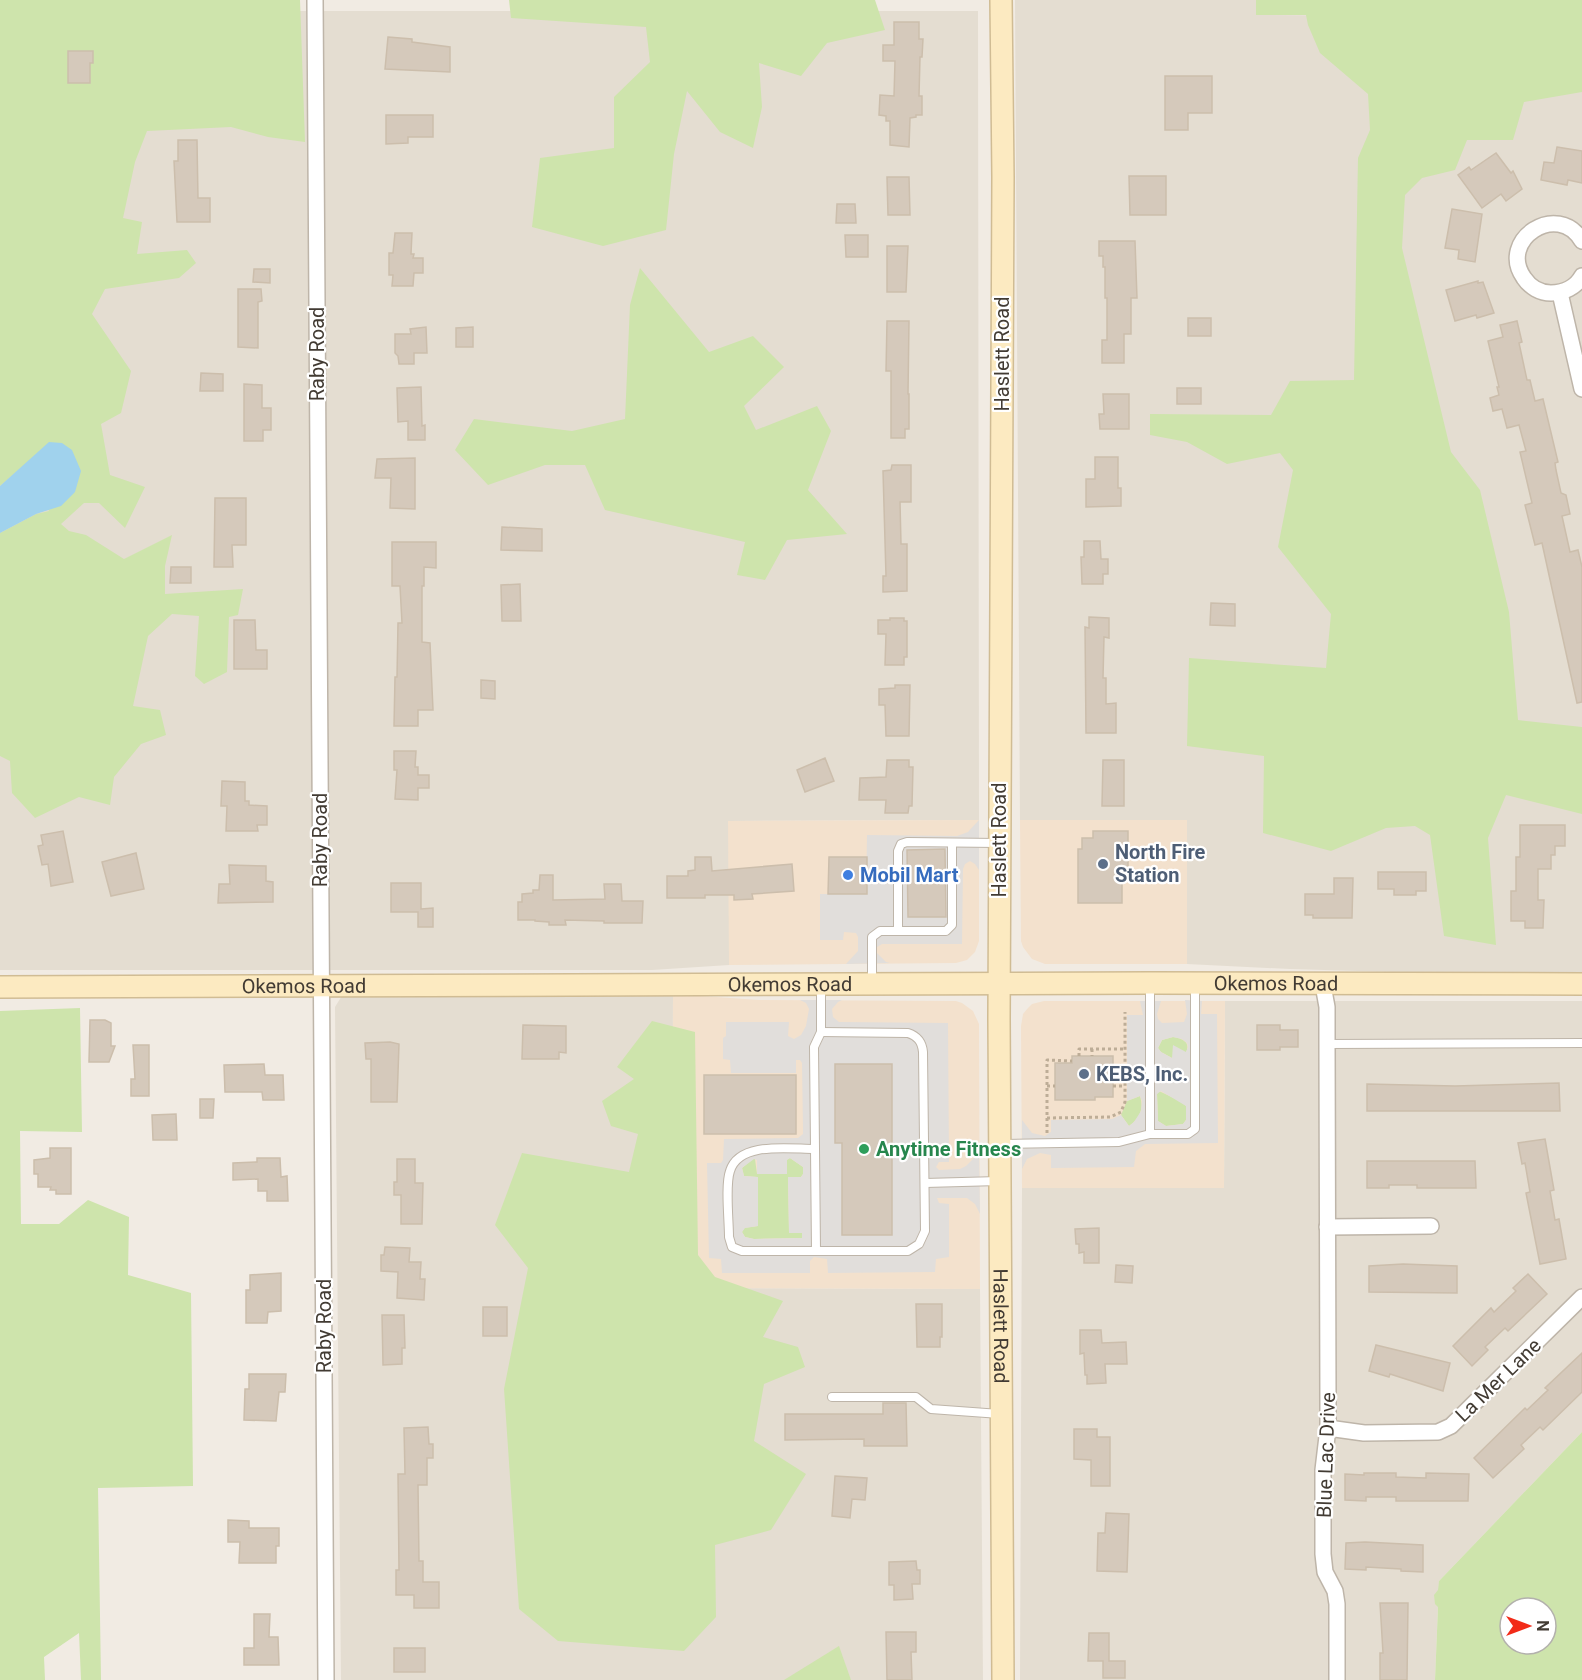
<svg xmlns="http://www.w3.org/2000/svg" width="1582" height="1680" font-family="Roboto,sans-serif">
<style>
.residential{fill:#e4ddd1}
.commercial{fill:#f3e1cd}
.green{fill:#cee4ac;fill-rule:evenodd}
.parking{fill:#e1dedb;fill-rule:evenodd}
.water{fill:#a0d2ed}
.building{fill:#d5c9bb;stroke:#ccbeac;stroke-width:1.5}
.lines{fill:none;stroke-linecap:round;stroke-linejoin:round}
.lane-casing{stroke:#beb5a9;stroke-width:10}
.street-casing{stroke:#beb5a9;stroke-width:18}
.secondary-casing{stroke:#d0bc94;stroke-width:24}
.path{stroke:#bdad97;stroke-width:3;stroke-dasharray:3 3;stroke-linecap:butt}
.lane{stroke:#fff;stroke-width:8}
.street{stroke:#fff;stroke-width:15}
.secondary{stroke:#fceac1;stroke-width:21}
.service-dot{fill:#5c6f8a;stroke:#fff;stroke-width:2}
.shop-dot{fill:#3f7fe0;stroke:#fff;stroke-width:2}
.leisure-dot{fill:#2e9e5b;stroke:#fff;stroke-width:2}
.labels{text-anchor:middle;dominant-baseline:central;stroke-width:4.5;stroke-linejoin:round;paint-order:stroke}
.street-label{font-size:20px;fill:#423b33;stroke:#fff}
.service-label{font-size:20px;font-weight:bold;fill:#4e5e75;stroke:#fff;text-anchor:start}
.shop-label{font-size:20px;font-weight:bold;fill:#366cbe;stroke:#fff;text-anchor:start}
.leisure-label{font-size:20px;font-weight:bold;fill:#27864d;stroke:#fff;text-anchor:start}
</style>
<rect width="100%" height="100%" fill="#f1ebe3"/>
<g class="residential">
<polygon points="1015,0 1256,0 1256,15 1582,17 1582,972 1427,973 1290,969 1187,964 1187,820 1020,820"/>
<polygon points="0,11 978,11 979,820 729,821 729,965 652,970 0,970"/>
<polygon points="343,994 673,994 672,1288 980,1289 983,1680 341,1680 335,1007"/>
<polygon points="1225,1001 1582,1001 1582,1432 1439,1581 1435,1680 1020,1680 1022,1188 1224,1188"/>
</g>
<g class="commercial">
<polygon points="979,820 979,941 975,952 967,960 956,963 729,965 728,821"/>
<polygon points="1020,820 1187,820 1187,964 1045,964 1032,959 1023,947 1021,941"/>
<polygon points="673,994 759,1000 956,1001 962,1003 973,1011 979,1024 980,1289 672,1288"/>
<polygon points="1044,1001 1225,1001 1224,1188 1022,1188 1021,1026 1023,1014 1028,1008 1032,1004"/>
</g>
<g class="green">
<polygon points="0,0 300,0 305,142 268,137 231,127 147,131 135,162 123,218 142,222 137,254 187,250 196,263 179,278 105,289 92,314 131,371 121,413 101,424 110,475 145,487 125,528 99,503 84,503 61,524 69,531 86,535 124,559 172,535 165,566 165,594 243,589 238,615 229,617 227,672 204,684 195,676 199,616 172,614 148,636 133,706 160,710 166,735 141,744 114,777 110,805 79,797 35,818 12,793 10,761 0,756 0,533 36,514 49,511 23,466 0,486"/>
<polygon points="509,0 875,0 885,30 827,43 801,76 759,63 762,107 753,148 720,132 687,91 674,154 666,230 603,246 532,227 540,158 614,148 614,97 650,62 646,27 511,18"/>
<polygon points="1256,0 1582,0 1582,92 1524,102 1513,140 1467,140 1455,170 1422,178 1405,195 1402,248 1451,452 1480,490 1509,612 1518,720 1582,727 1582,814 1506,795 1488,838 1496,945 1444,936 1430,835 1415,826 1386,828 1331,851 1263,833 1264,756 1187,746 1189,658 1326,668 1331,614 1278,547 1293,470 1280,453 1227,464 1187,442 1150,435 1150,414 1271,415 1290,381 1354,380 1358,158 1370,130 1368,94 1320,53 1308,25 1306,15 1256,15"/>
<polygon points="640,268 709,352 753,336 784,367 744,406 756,430 817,406 831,431 808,490 847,534 787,540 765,580 737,575 745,542 605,510 585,465 545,465 488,485 455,450 474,419 572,431 625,419 630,305"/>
<polygon points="80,1008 82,1132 20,1131 21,1224 59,1224 88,1200 129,1217 128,1275 191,1293 193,1486 98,1488 101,1680 81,1680 79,1633 44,1657 45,1680 0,1680 0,1011"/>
<polygon points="652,1021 695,1032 698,1255 715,1277 783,1301 763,1337 798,1347 805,1367 764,1384 754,1441 806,1474 771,1530 715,1545 716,1617 684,1651 558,1641 519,1609 504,1389 528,1268 495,1225 522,1153 629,1172 638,1134 611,1126 602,1101 634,1079 617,1067"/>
<path d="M1173,1037C1181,1038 1191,1042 1186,1052L1172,1058L1161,1052L1158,1048L1162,1040Z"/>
<polygon points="1159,1091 1182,1102 1186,1106 1186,1120 1183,1124 1166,1126 1158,1121 1157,1094"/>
<path d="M1140,1096C1144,1109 1140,1118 1129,1126L1121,1115L1127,1101Z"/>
<polygon points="790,1158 803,1167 803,1174 801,1177 788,1177 789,1232 802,1233 802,1238 754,1239 745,1237 742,1232 744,1228 758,1226 757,1177 744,1176 742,1168 752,1159 755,1159 757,1174"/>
<path d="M1582,1432V1680H1435L1438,1607L1435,1604L1434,1595L1438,1590L1439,1581ZM1510,1608H1546V1644H1510Z"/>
<polygon points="839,1646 851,1680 784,1680"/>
</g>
<g class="parking">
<polygon points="979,820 979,870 975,864 970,861 965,864 963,869 962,944 882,944 877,947 877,953 886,962 890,963 846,964 858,951 858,937 856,933 844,932 843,940 820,940 820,894 866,894 867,835 957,836 968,832"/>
<path d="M800,1000H842L838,1002L832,1009L833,1017L839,1022L948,1023L949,1162H939L936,1167L939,1170L960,1169L966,1166L977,1155L979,1147L980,1214L975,1204L967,1198H937L939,1203L949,1204V1257L936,1259L935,1272L828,1273L827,1259L814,1257L810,1261V1273H722L721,1259L709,1258L707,1163H721L723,1160L724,1139L798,1138L803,1134V1130L802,1063L800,1060H796V1073H731L730,1060L723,1059V1038L726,1036V1022H789L788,1036L794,1039L801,1035L806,1026L809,1009L806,1003ZM835,1064H892V1235H842V1143H835ZM790,1158L803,1167V1174L801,1177H788L789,1233H802V1238L754,1239L745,1237L742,1232L745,1228L758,1226V1177L744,1176L742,1168L754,1159L757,1160V1174H787V1160Z"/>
<path d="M1185,1000L1202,1001L1201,1014H1217L1218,1143L1145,1144L1136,1151L1134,1167L1051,1168V1155L1040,1153L1027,1159L1022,1169V1120L1032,1133L1045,1136L1051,1132V1120L1112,1119L1121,1115L1129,1126L1134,1122L1141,1111L1142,1101L1140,1096L1127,1101V1015H1143L1140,1001H1161L1157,1014L1158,1019L1162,1023L1184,1022L1187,1014ZM1173,1037L1182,1039L1187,1043L1188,1047L1186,1052L1173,1045L1172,1058L1161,1052L1158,1048L1162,1040ZM1161,1091L1186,1106V1120L1183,1124L1166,1126L1158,1121L1157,1094Z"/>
</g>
<polygon class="water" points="49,442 62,443 72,450 81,471 75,492 61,506 36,514 0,533 0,486"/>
<g class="building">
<polygon points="894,22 919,22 919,39 923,39 922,57 920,57 919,96 922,96 922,115 916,115 916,117 910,118 909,147 890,145 890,121 886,121 886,116 879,115 880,95 894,96 895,61 883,61 883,45 894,45"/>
<polygon points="388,37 412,39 412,42 450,47 450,72 385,69"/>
<polygon points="68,51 93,51 93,63 90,63 90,83 68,83"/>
<polygon points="1165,76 1212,76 1212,113 1188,113 1188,130 1165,130"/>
<polygon points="386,115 433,115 433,137 408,137 408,143 386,144"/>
<polygon points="178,140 197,140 198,198 210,198 210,222 177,222 174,161 178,161"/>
<polygon points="1557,147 1582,151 1582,183 1568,180 1567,185 1541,180 1544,162 1554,163"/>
<polygon points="1496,153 1511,173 1513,171 1522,189 1506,201 1501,194 1482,208 1458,175 1469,167 1471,170"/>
<polygon points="1129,176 1166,176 1166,215 1130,215"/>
<polygon points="887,177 909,177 910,215 888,215"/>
<polygon points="837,204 855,204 856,223 836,223"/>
<polygon points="1452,209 1482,214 1475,262 1458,259 1459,250 1445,248"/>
<polygon points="395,233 412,233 411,254 414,254 413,258 423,258 423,273 414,273 413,286 392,286 393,275 389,275 389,253 393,253"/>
<polygon points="845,235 868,235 868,257 846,257"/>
<polygon points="1099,241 1135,241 1137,298 1131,298 1131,334 1124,334 1124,363 1102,363 1102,340 1107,340 1107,298 1105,298 1105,267 1103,267 1103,256 1099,256"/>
<polygon points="887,246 908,246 906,292 887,292"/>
<polygon points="254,269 270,269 270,283 253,282"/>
<polygon points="1478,281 1478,283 1483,282 1494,313 1477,318 1476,315 1455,321 1446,290"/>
<polygon points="238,289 261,289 262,301 258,302 258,348 238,347"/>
<rect x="1188" y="318" width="23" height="18"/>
<polygon points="887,321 909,321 908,394 909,394 909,429 905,429 905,438 891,438 891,371 886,371"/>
<polygon points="1517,321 1522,342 1519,343 1527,380 1530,380 1535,401 1543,399 1558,462 1555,463 1556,470 1561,493 1566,495 1570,514 1562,516 1570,552 1578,550 1582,567 1582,702 1577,703 1542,543 1535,545 1525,505 1532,503 1520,452 1526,451 1519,425 1507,428 1502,409 1493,411 1490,398 1499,395 1497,387 1499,387 1488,341 1503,337 1500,325"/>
<polygon points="426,327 427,353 414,353 414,364 399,364 398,356 395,353 395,334 411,334 410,329"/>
<polygon points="473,327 473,347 456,347 456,328"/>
<polygon points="201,373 223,374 223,391 200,391"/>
<polygon points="244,384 262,385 262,408 271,408 271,430 263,430 263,441 244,441"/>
<polygon points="421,387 422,426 425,425 425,440 408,440 408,421 398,422 397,388"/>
<rect x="1177" y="388" width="24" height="16"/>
<polygon points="1103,394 1129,394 1129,429 1100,429 1099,414 1104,414"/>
<polygon points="1095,457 1118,457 1118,488 1121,488 1121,506 1086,507 1086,479 1095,479"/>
<polygon points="415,458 415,509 390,508 391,478 375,478 377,459"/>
<polygon points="892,465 911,465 911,502 900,502 901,544 907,544 907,591 883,592 883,576 886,576 883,471 891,470"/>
<polygon points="215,498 246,498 246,545 232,545 233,567 214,567"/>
<polygon points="502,527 542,529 542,551 501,550"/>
<polygon points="1084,541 1100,541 1101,559 1108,559 1108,574 1103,574 1103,584 1082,584 1081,557 1084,557"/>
<polygon points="392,542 436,542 436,568 424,567 424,586 422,586 422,642 430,643 433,710 418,710 418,726 394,726 395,677 397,677 398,623 402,623 400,586 392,586"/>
<polygon points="171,567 191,567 191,583 170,583"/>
<polygon points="520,584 521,621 502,621 501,585"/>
<polygon points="1211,603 1235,604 1235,626 1210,625"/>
<polygon points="1089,617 1109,618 1109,638 1104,637 1103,678 1106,678 1106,704 1116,703 1116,733 1086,733 1085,627 1089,628"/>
<polygon points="890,618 904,618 904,621 907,621 907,657 904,657 904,665 885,665 886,634 878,634 878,620 890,620"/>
<polygon points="234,620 255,620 256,650 267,650 267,669 234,669"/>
<polygon points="481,680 495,681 495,699 481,698"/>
<polygon points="895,685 910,685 909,736 886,736 885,705 879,705 879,689 895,688"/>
<polygon points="394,751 416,751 415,767 418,767 418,775 429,775 429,788 418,788 418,800 395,799 397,770 394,770"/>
<polygon points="825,758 834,781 805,792 797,770"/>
<polygon points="887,760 909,760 909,767 913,767 912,806 909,806 908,813 885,813 886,800 859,800 860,778 886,777"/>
<polygon points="1103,760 1124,760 1124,806 1102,806"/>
<polygon points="222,781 245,782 245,801 249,801 249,805 267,806 267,825 257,825 258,831 226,831 227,806 221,806"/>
<polygon points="1520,825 1565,825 1565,846 1555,846 1555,855 1551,855 1551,869 1538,869 1538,900 1544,900 1543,928 1525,928 1525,921 1511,921 1511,891 1516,891 1516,857 1520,857"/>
<polygon points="63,831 73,882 51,886 48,864 42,865 38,846 43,845 41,835"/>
<polygon points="1093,831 1128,831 1128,878 1122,878 1122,903 1078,903 1078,849 1082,849 1082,838 1093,838"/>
<polygon points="945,849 946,917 908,917 907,850"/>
<polygon points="136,853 144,889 111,896 102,862"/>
<polygon points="695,857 711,857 712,871 792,864 794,891 752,894 753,899 734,900 734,895 705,895 705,898 667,898 667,876 688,876 688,871 695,870"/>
<polygon points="829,857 867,857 867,894 828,894"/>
<polygon points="229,865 266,866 266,881 273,882 273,902 218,903 219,884 230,884"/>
<polygon points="1378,872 1426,872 1426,891 1416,891 1416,895 1394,895 1394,889 1378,889"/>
<polygon points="540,875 553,875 553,900 605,899 604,884 621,884 622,901 643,901 642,923 604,923 604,921 565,920 566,925 549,925 549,922 535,921 535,920 518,920 518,902 522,902 522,894 533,893 533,890 539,890"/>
<polygon points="1334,878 1353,878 1352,918 1313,918 1313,915 1305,915 1305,894 1334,894"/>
<polygon points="391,883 421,883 421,909 433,908 433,927 418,927 418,912 391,912"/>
<polygon points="90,1020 105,1020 111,1023 111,1046 115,1046 109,1062 89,1062"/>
<polygon points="523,1025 566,1026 566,1053 559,1052 559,1059 522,1059"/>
<polygon points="1257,1025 1280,1025 1280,1030 1298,1030 1298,1047 1280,1047 1280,1050 1257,1050"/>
<polygon points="390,1042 399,1044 397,1102 371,1102 371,1059 366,1059 365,1043"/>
<polygon points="133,1045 149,1045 149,1096 131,1096 131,1079 135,1079"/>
<polygon points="1072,1056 1113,1056 1113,1097 1095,1097 1095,1100 1055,1100 1055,1063 1072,1063"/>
<polygon points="264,1064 265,1075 283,1075 284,1100 263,1100 262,1092 225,1092 224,1065"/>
<polygon points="835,1064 892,1064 892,1235 842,1235 842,1143 835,1143"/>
<rect x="704" y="1075" width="92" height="59"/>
<polygon points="1559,1083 1560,1111 1367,1111 1367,1084 1455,1086"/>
<polygon points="200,1099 214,1099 213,1118 200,1118"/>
<polygon points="176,1114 177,1140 153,1140 152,1115"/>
<polygon points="1545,1139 1554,1190 1550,1191 1555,1220 1559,1219 1566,1259 1540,1264 1526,1193 1530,1192 1525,1163 1522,1164 1518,1143"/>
<polygon points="50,1148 71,1148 71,1194 56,1194 56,1190 50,1190 51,1187 38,1187 38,1174 34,1174 34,1160 50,1158"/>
<polygon points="257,1158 280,1158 281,1177 287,1176 288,1201 267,1201 267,1191 258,1191 258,1179 233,1180 233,1163 257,1162"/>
<polygon points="397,1159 415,1159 415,1183 423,1183 422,1224 401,1224 401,1195 394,1195 394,1182 397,1182"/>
<polygon points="1367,1161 1475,1161 1476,1188 1417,1188 1417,1185 1389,1185 1389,1188 1367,1188"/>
<polygon points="1099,1228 1099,1263 1084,1263 1084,1252 1079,1253 1079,1244 1076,1244 1075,1229"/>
<polygon points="385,1247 410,1248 409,1262 421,1262 420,1279 425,1279 424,1300 397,1298 398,1272 381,1271 381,1255 384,1255"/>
<polygon points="1403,1264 1457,1266 1457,1293 1369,1292 1369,1266"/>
<polygon points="1116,1265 1133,1266 1132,1283 1115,1282"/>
<polygon points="281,1273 281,1311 268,1312 267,1323 246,1323 246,1290 250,1290 250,1275"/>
<polygon points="1528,1274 1547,1294 1508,1331 1505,1328 1485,1347 1488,1350 1472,1366 1453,1346 1491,1308 1494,1312 1516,1291 1513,1288"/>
<polygon points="916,1304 942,1304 942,1337 940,1337 940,1347 917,1347"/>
<rect x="483" y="1307" width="24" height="29"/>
<polygon points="382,1315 404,1315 405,1348 402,1348 402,1364 383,1365"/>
<polygon points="1080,1330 1101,1330 1102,1343 1126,1342 1127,1364 1105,1364 1106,1383 1087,1384 1087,1375 1085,1375 1084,1353 1080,1354"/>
<polygon points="1376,1345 1450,1363 1443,1391 1390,1374 1389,1377 1369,1371"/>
<polygon points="1582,1353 1582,1392 1543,1430 1540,1427 1521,1445 1524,1449 1493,1478 1474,1458 1525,1408 1527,1410 1548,1390 1545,1388"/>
<polygon points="249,1374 286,1374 285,1392 279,1392 276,1421 244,1420 245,1389 249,1389"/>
<polygon points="883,1403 906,1403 907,1446 864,1446 864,1439 785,1440 785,1414 883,1414"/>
<polygon points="428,1427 429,1444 433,1444 433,1458 427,1458 427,1485 418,1485 419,1561 423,1561 423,1582 439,1582 439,1608 414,1608 414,1595 396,1595 396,1570 399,1570 398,1474 405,1474 404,1428"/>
<polygon points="1074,1429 1097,1429 1097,1437 1110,1437 1110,1486 1091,1486 1091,1460 1074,1459"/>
<polygon points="1364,1473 1396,1473 1396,1477 1426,1478 1426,1473 1469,1474 1468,1501 1396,1501 1396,1497 1366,1497 1366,1501 1345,1500 1345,1474 1364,1475"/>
<polygon points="835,1476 867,1478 865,1500 852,1499 850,1518 832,1516"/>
<polygon points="1106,1513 1129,1514 1127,1572 1097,1571 1098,1533 1105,1533"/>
<polygon points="228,1520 249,1521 249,1528 279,1528 279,1546 276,1546 276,1563 239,1563 240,1542 228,1542"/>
<polygon points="1365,1542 1423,1545 1423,1572 1401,1571 1401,1569 1366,1567 1366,1570 1345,1569 1346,1543"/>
<polygon points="916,1561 917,1570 920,1570 920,1584 912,1584 913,1599 894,1600 894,1585 889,1585 889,1562"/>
<polygon points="1380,1603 1408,1603 1407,1680 1380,1680 1380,1653 1383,1653"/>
<polygon points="254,1614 270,1614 269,1637 278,1637 279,1665 244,1665 244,1648 254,1648"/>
<polygon points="886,1632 916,1632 916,1652 911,1652 912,1680 887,1680"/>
<polygon points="1089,1633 1109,1633 1109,1661 1125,1661 1125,1678 1103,1678 1103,1661 1088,1661"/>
<rect x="394" y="1648" width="31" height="24"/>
</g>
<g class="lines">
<g class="lane-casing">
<g id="lane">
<polyline points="898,931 946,931 952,925 952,843"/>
<polyline points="872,982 872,937 880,931 898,931 898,851 901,844 907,842 998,843"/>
<polyline points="1150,984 1150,1134 1188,1134 1195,1129 1195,983"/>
<polyline points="1327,1044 1582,1043"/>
<polyline points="1003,1144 1119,1142 1150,1134"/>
<path d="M814,1149C790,1149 739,1141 730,1171C725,1185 729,1220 729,1237L732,1247L742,1251H908L919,1244L925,1231L923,1052C922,1041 917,1036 908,1033L821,1032"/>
<polyline points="925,1183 999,1181"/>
<polyline points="816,1251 814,1047 821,1032 821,987"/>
<polyline points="832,1397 916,1397 931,1409 1000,1414"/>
</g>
</g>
<g class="street-casing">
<g id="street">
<polyline points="315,0 326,1680"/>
<path d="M1582,241C1558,200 1497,240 1524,278C1530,287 1540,293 1551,293C1564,293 1576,287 1582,276"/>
<polyline points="1560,293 1582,389"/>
<polyline points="1323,985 1327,1007 1327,1044 1328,1405 1328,1428 1323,1470 1323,1554 1325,1572 1335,1591 1337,1604 1337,1680"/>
<polyline points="1327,1227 1431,1226"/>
<polyline points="1328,1428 1364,1433 1438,1432 1451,1426 1582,1297"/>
</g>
</g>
<g class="secondary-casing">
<g id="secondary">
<path id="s1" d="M1001,0L1003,177L999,1019L1003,1680"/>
<path id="s2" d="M0,987L1150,983L1582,984"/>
</g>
</g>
<g class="path">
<polyline points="1092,1049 1092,1056"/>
<polyline points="1079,1056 1079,1049 1125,1049"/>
<polyline points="1047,1086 1055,1086"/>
<polyline points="1113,1086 1125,1086"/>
<polyline points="1047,1118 1110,1117 1121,1112 1125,1102 1125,1012"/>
<polyline points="1047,1133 1047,1060 1072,1061"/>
</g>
<use href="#lane" class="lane"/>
<use href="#street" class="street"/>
<use href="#secondary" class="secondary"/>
</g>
<g class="service-dot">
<circle cx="1103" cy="864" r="6"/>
<circle cx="1084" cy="1074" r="6"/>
</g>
<circle class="shop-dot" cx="848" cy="875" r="6"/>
<circle class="leisure-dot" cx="864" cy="1149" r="6"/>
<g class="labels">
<g class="street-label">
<text transform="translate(317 354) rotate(-90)">Raby Road</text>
<text transform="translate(1002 354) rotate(-90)">Haslett Road</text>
<text transform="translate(320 840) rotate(-90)">Raby Road</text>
<text transform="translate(999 840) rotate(-90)">Haslett Road</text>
<text stroke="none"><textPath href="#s2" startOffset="790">Okemos Road</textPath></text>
<text stroke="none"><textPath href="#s2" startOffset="1276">Okemos Road</textPath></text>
<text stroke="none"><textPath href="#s2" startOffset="304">Okemos Road</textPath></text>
<text transform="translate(324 1326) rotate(-90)">Raby Road</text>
<text stroke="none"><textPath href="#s1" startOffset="1326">Haslett Road</textPath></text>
<text transform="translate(1498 1380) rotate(-44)">La Mer Lane</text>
<text transform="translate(1326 1455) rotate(-88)">Blue Lac Drive</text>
</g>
<g class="service-label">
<text x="1115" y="852">North Fire<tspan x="1115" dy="23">Station</tspan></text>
<text x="1096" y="1074">KEBS, Inc.</text>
</g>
<g class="shop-label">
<text x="860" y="875">Mobil Mart</text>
</g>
<g class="leisure-label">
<text x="876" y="1149">Anytime Fitness</text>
</g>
</g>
<g transform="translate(1528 1626) rotate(90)"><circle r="28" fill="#ffffff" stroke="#b3b1ad" stroke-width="1.5"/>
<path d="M0-4.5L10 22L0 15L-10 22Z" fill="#f22b18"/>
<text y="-9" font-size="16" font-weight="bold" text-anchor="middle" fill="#423b33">N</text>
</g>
</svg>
